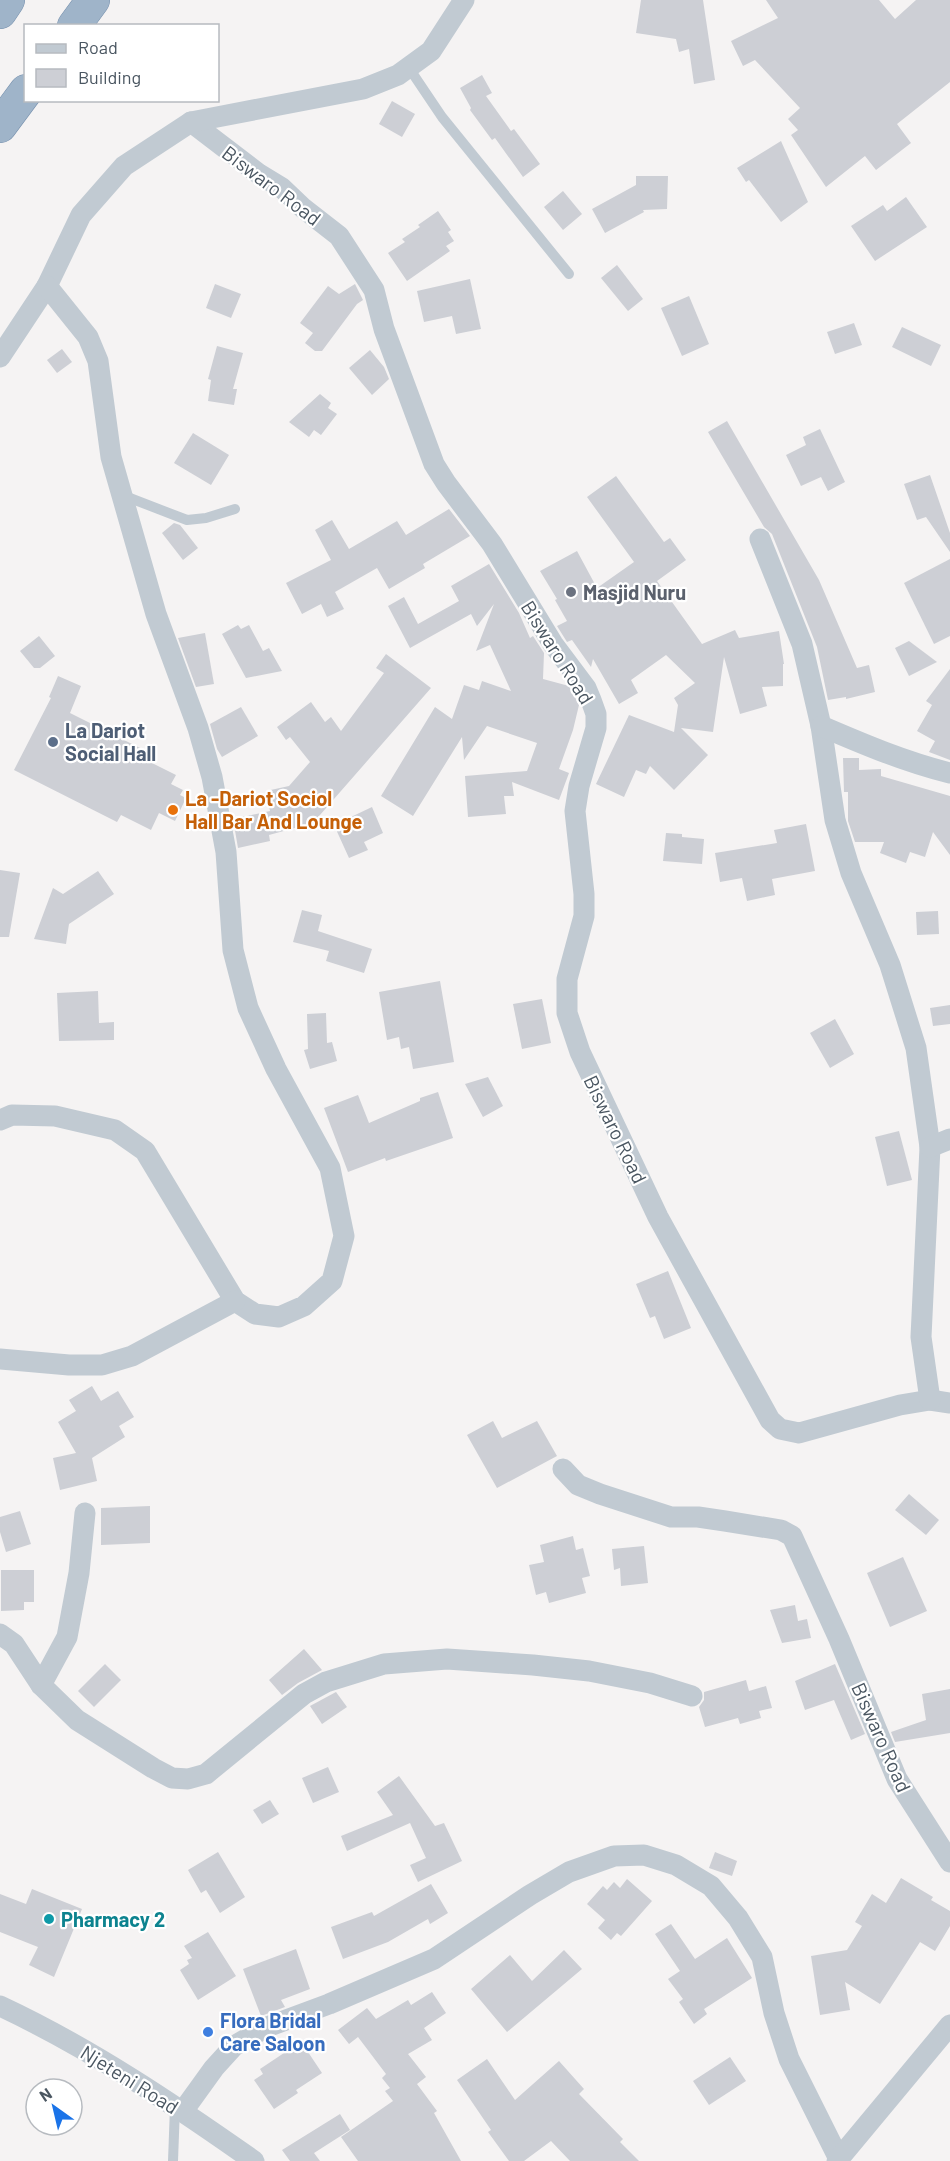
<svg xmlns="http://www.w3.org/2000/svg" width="950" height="2161" font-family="Barlow,sans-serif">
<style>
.building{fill:#cdcfd5}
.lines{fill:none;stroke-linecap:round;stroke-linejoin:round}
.trunk-casing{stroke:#7690ad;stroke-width:34}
.service{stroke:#c1cad2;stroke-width:10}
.minor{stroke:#c1cad2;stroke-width:21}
.trunk{stroke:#9fb4c9;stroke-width:33}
.worship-dot{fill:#6b7280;stroke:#fff;stroke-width:2}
.service-dot{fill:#5c6f8a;stroke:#fff;stroke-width:2}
.food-dot{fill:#e8710a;stroke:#fff;stroke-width:2}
.culture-dot{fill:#0f9aa8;stroke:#fff;stroke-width:2}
.shop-dot{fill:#3f7fe0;stroke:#fff;stroke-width:2}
.labels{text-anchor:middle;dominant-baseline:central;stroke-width:4.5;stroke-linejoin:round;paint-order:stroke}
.street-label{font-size:20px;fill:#4a5661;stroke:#fff}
.worship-label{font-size:20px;font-weight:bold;fill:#5b616d;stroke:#fff;text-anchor:start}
.service-label{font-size:20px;font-weight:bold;fill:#4e5e75;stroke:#fff;text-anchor:start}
.food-label{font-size:20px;font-weight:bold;fill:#c56008;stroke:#fff;text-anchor:start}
.culture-label{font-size:20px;font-weight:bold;fill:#0d838f;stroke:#fff;text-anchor:start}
.shop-label{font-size:20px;font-weight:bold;fill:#366cbe;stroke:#fff;text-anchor:start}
</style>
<rect width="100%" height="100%" fill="#f5f3f3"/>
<g class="building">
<polygon points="641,0 703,0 715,80 694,84 689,49 679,52 676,39 636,33"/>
<polygon points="766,0 879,0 895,19 916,0 950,0 950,82 897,124 911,143 876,170 865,156 826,187 791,135 798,130 788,119 800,108 755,60 743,66 731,41 778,18"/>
<polygon points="482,75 492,93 486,96 511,131 514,129 540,164 523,177 495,138 492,140 470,110 471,108 460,88"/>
<polygon points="392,101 415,114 402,137 379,124"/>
<polygon points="781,141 808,202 781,222 749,180 746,182 737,168"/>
<polygon points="636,176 668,176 667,209 643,210 644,212 605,233 592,209 636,185"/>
<polygon points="563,191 582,214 563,230 544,207"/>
<polygon points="906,197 927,227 875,261 851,226 883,205 887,211"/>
<polygon points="438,211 451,230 448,232 454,241 446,246 450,251 407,281 388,253 405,242 402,239 420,227 418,225"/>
<polygon points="617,265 643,299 628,311 601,278"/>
<polygon points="470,279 481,329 456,334 452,316 424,322 417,291"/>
<polygon points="215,284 241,294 231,318 206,308"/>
<polygon points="355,284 363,300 357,304 322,351 315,351 305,343 313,333 300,323 328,286 339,294"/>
<polygon points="689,296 709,344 682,356 661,308"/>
<polygon points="854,323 862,345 835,354 827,332"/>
<polygon points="902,327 941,345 931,366 892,347"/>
<polygon points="217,346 243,353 233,389 237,389 234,405 208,401 211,380 208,379"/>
<polygon points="62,349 72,362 57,373 47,360"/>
<polygon points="370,350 384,367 389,379 372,395 349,368"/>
<polygon points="320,394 331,403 328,408 337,414 321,435 314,430 309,437 289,422"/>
<polygon points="727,421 819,580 857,668 869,665 875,692 846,699 846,697 828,700 817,647 772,534 764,527 708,432"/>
<polygon points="820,429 845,482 828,491 821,477 801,486 786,455 806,445 803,437"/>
<polygon points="193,433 229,455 211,485 174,463"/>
<polygon points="930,475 950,533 950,552 926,517 917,520 904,484"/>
<polygon points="616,476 664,542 670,538 686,560 657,581 702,644 735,630 739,638 779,631 784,664 783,664 783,686 762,687 767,706 740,714 724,657 713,732 681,728 708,755 674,790 650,766 646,774 636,770 624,797 596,784 629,715 674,732 678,705 674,698 695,683 666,655 631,680 638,693 619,704 593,659 591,667 572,640 567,642 557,626 567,621 555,600 557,599 540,571 577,551 597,588 634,562 587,497"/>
<polygon points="449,509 470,536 423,564 425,568 389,589 377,568 335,592 344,609 327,617 321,604 302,614 286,583 331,560 315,530 332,520 349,549 397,521 406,535"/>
<polygon points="174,523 180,525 198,548 183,560 162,533"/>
<polygon points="950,559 950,636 934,644 904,583"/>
<polygon points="489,564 519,613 530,638 533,636 544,653 543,679 569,686 579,705 573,730 559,769 569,773 559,800 512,782 514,796 504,796 506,814 468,817 465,776 527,771 537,743 487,726 464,760 462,737 413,816 381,796 435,707 452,719 464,685 479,690 482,681 511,691 490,645 476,651 494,604 477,626 471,614 410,648 388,606 404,597 418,624 459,601 451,586"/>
<polygon points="238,625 241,629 249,625 263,651 269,648 282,671 246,678 222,634"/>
<polygon points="205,633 214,684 196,687 178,638"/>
<polygon points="39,636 55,656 40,668 34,668 20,651"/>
<polygon points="909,641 937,662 909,676 895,648"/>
<polygon points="386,654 431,688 313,823 269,835 270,841 238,848 233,819 270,811 266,791 289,786 310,762 290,737 286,740 277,727 311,702 325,722 331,717 341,731 384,673 376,668"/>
<polygon points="950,669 950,760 929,752 935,741 917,731 932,705 926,701"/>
<polygon points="58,676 81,686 70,713 152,754 148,761 176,775 171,784 183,790 180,795 186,798 175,821 159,813 151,830 121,815 117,822 14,770 51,698 49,697"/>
<polygon points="241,707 258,736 222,757 217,749 210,724"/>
<polygon points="843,758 859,758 859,770 881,769 881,776 950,796 950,855 933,832 925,857 910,852 906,863 880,853 884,842 855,842 848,821 848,792 844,792"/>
<polygon points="372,807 383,833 364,842 368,850 349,858 334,825"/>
<polygon points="806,824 815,871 772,879 775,895 747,901 742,878 720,882 715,853 777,843 774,830"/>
<polygon points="666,833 682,834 682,837 704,839 702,864 663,861"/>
<polygon points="0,870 20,873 9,937 0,937"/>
<polygon points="98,871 114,894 69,924 66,944 34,939 53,888 63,894"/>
<polygon points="302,910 322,915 318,931 372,949 364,973 326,961 329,951 293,942"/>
<polygon points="938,911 939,934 917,935 916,912"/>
<polygon points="440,981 454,1062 413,1069 409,1047 401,1049 399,1037 387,1040 379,992"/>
<polygon points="98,991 99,1023 114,1022 114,1040 59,1041 57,993"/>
<polygon points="542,999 551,1043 522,1049 513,1004"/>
<polygon points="950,1005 950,1024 933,1026 930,1008"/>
<polygon points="326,1013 327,1043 332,1042 337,1061 310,1069 304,1050 308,1049 307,1014"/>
<polygon points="835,1019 854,1054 830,1068 810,1033"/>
<polygon points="488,1077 503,1106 483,1117 465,1084"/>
<polygon points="438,1092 453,1138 386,1161 385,1158 348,1172 324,1108 358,1095 369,1123 420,1101 420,1098"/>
<polygon points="899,1131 912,1180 887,1186 875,1137"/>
<polygon points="668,1271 691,1328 664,1339 655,1316 650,1318 636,1284"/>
<polygon points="92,1386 101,1401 118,1391 134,1417 119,1426 125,1437 92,1458 97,1481 60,1490 53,1458 76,1453 58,1422 76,1411 69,1400"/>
<polygon points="493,1421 502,1438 537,1421 557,1456 497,1488 467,1435"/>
<polygon points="909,1494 939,1520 926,1535 895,1510"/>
<polygon points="150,1506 150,1543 101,1545 101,1508"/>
<polygon points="20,1511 31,1544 6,1552 0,1532 0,1517"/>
<polygon points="573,1536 576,1550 583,1548 590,1576 582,1578 586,1593 549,1603 546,1592 536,1595 529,1565 544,1562 540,1545"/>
<polygon points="644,1546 648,1583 621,1586 620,1568 614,1570 612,1549"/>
<polygon points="903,1557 927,1611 890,1627 867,1573"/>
<polygon points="1,1570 34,1570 34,1602 24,1602 24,1610 1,1611"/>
<polygon points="795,1605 798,1621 807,1619 811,1638 782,1643 770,1610"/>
<polygon points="304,1649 322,1670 298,1683 282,1695 269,1680"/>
<polygon points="105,1664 121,1680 94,1707 78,1691"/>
<polygon points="835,1664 865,1734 851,1740 834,1700 805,1710 795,1681"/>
<polygon points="746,1680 749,1691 766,1686 772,1708 759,1711 761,1718 740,1724 738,1718 705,1727 699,1707 704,1700 704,1692"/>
<polygon points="950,1689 950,1733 895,1742 891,1732 926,1720 922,1694"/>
<polygon points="336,1692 347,1707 322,1724 310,1706"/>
<polygon points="328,1767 339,1792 313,1803 302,1778"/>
<polygon points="399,1776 435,1826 444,1823 462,1861 418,1882 410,1865 426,1858 410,1823 347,1851 341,1836 393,1815 377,1792"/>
<polygon points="270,1800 279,1814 262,1824 253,1810"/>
<polygon points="218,1852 245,1897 220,1913 206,1890 201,1893 188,1870"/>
<polygon points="715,1852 737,1861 732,1876 709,1868"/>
<polygon points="901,1878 933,1897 931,1900 950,1911 950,1926 935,1951 920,1942 880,2004 845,1982 850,2010 820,2015 811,1956 847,1950 862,1926 855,1922 872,1894 886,1903"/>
<polygon points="627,1879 652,1901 621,1936 617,1933 611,1940 598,1928 605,1920 587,1904 603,1886 607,1890 614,1882 620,1888"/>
<polygon points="431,1884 448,1913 430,1924 428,1919 388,1942 343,1959 331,1927 372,1912 374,1916"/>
<polygon points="32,1889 82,1909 54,1977 29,1965 38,1947 0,1932 0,1894 26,1904"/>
<polygon points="671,1924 695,1959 727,1938 752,1978 704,2009 707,2014 694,2024 679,2002 683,1999 668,1979 680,1971 655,1934"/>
<polygon points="208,1932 236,1976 198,2000 180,1970 189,1964 187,1960 192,1958 184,1946"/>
<polygon points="296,1949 310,1989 281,2000 285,2007 261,2016 243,1969"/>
<polygon points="564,1950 582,1969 507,2032 471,1989 510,1955 532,1981"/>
<polygon points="432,1992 446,2013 424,2028 432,2040 408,2054 426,2077 417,2084 437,2111 434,2113 461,2161 358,2161 341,2137 393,2101 385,2091 390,2088 382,2078 386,2074 358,2037 349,2044 338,2030 367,2008 376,2019 408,2000 411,2005"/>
<polygon points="299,2043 302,2047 304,2046 322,2073 296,2090 298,2093 274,2109 254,2080 263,2074 260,2069"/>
<polygon points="730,2057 746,2081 709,2105 693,2081"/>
<polygon points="487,2059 515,2100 559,2061 584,2089 579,2094 623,2139 620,2142 639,2161 570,2161 551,2141 524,2161 509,2161 488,2132 491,2130 457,2080"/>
<polygon points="340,2114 350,2130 314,2153 320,2161 290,2161 282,2150"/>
</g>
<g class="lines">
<g class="trunk-casing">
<g id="trunk">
<polyline points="0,12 8,0"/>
<polyline points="74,26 93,0"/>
<polyline points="0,126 26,91"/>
</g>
</g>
<g class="service">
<polyline points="409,68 442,117 569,274"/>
<polyline points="122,495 187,520 206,518 235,509"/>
<polyline points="173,2161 175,2107"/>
</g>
<g class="minor">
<polyline points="191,122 259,174 282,188 303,208 339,236 374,290 384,329 434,464 446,483 492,544 553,644 586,688 591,700 596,714 596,728 579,786 575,811 584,894 584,916 567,979 567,1013 580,1052 658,1217 770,1420 780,1429 799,1433 900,1405 930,1400 950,1403"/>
<polyline points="0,357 47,286 81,215 124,166 191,122 363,89 398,75 431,51 464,0"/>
<polyline points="760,539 802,644 821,726 835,820 851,873 890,965 916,1048 930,1147 921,1337 930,1400"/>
<path d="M821,726C863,744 905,762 950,773"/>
<polyline points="0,1120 12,1115 55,1116 115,1130 145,1151 235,1301 255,1314 279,1317 304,1306 332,1281 344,1236 330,1168 276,1069 248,1008 233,950 226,852 212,777 198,728 156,614 111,457 98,361 88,337 47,286"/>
<polyline points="930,1147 950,1139"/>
<polyline points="0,1359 69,1365 102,1365 132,1356 235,1301"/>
<polyline points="563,1469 578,1485 600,1494 671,1517 698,1517 725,1521 781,1530 792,1536 839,1639 897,1779 950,1862"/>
<polyline points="0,1634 14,1644 41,1685 77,1720 153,1768 172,1778 188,1779 206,1774 304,1694 326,1682 384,1664 447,1659 533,1665 589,1671 650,1683 692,1696"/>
<polyline points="41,1685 67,1637 79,1573 85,1513"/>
<path d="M0,2006C90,2048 173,2104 254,2161"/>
<polyline points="183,2111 214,2068 234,2046 267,2027 329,2004 434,1959 530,1895 569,1872 614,1856 644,1855 676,1865 711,1886 738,1918 762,1957 774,2013 789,2059 839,2159"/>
<polyline points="837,2161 950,2025"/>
</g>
<use href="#trunk" class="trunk"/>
</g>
<circle class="worship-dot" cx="571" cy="592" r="6"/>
<circle class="service-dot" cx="53" cy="742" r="6"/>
<circle class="food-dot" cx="173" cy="810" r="6"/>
<circle class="culture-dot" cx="49" cy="1919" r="6"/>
<circle class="shop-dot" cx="208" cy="2032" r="6"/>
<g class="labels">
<g class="street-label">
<text transform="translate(272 185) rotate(37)">Biswaro Road</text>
<text transform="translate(558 652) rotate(58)">Biswaro Road</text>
<text transform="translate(616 1129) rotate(64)">Biswaro Road</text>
<text transform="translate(882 1737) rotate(66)">Biswaro Road</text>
<text transform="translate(130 2079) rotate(32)">Njeteni Road</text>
</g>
<g class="worship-label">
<text x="583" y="592">Masjid Nuru</text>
</g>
<g class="service-label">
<text x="65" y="730">La Dariot<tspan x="65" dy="23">Social Hall</tspan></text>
</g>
<g class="food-label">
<text x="185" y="798">La -Dariot Sociol<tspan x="185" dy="23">Hall Bar And Lounge</tspan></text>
</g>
<g class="culture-label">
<text x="61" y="1919">Pharmacy 2</text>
</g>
<g class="shop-label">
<text x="220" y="2020">Flora Bridal<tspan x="220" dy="23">Care Saloon</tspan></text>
</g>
</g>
<rect x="24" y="24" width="195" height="78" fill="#ffffff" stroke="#b7bbc0" stroke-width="1.5"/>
<rect x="36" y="44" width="30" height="9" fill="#c1cad2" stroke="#b7bbc0" stroke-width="1.5"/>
<text x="78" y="54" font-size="18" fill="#4a5661">Road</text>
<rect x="36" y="69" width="30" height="18" fill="#cdcfd5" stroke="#b7bbc0" stroke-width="1.5"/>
<text x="78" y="84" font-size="18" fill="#4a5661">Building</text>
<g transform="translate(54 2107) rotate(326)"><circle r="28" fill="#ffffff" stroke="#b7bbc0" stroke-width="1.5"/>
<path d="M0-4.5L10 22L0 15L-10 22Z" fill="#1a73e8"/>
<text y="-9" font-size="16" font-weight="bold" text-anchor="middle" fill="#4a5661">N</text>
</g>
</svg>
